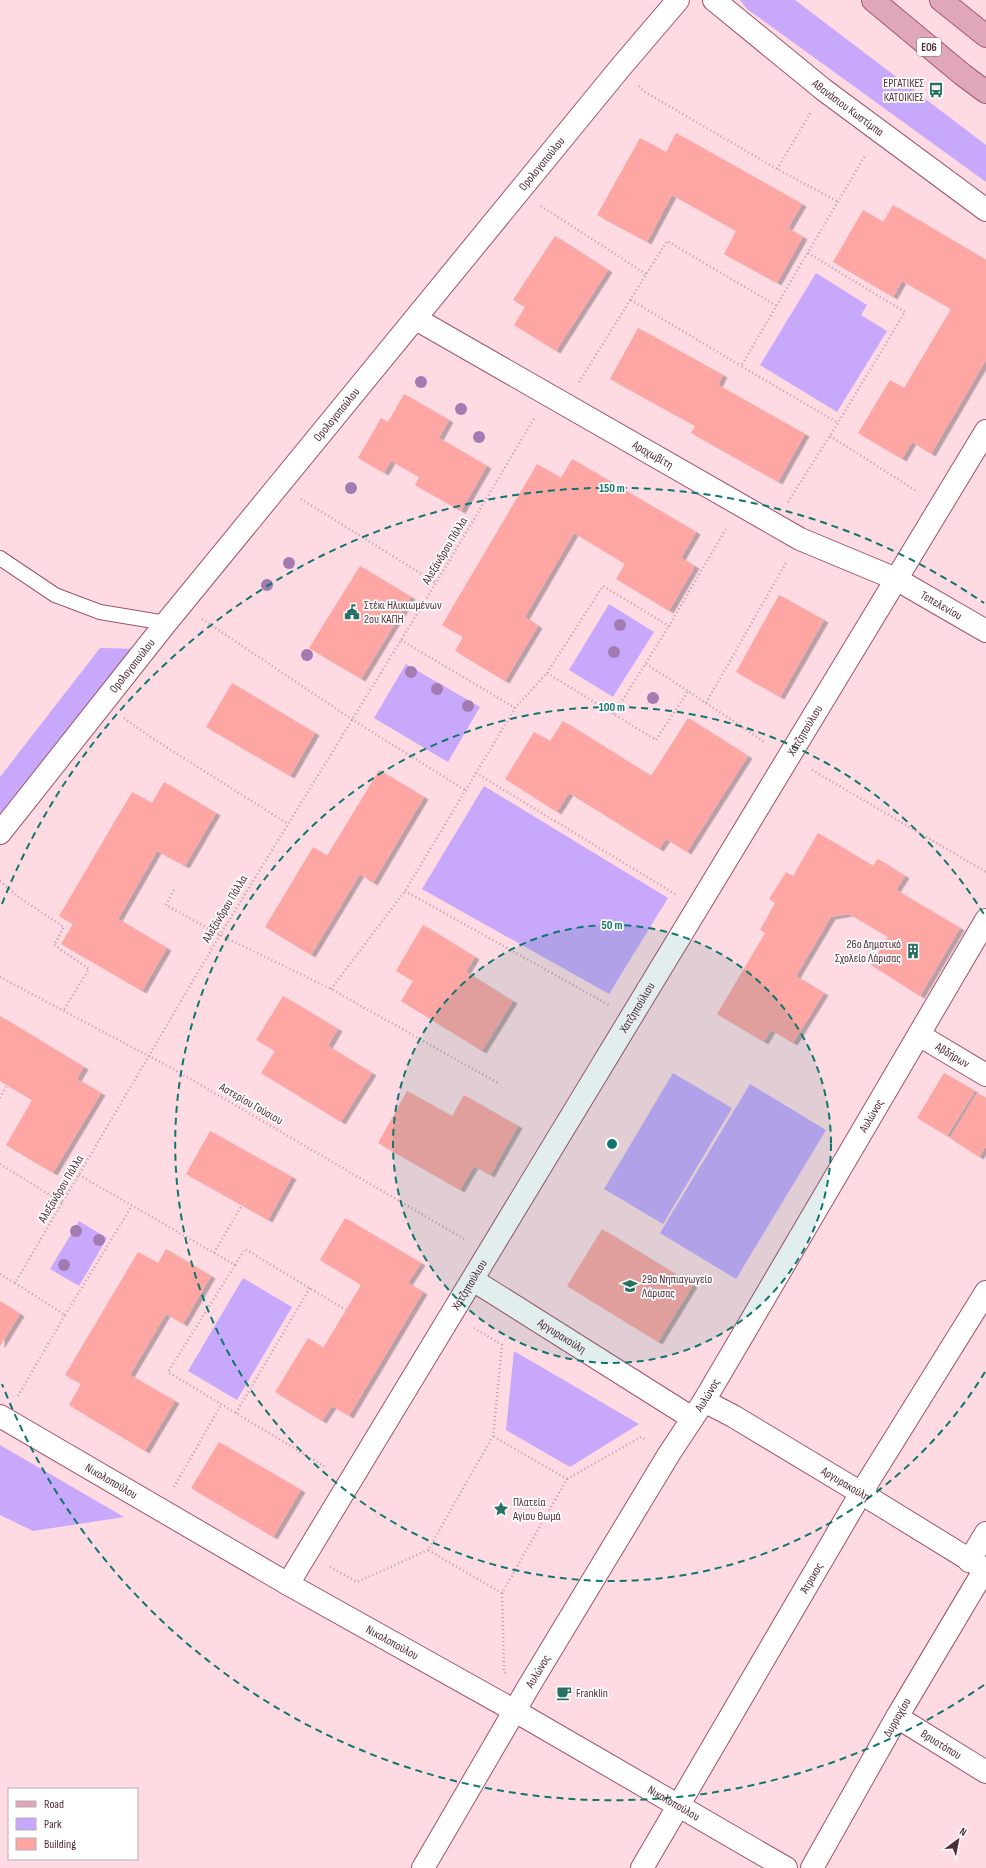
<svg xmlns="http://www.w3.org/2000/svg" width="986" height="1868" font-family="'Sofia Sans Condensed',sans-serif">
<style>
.green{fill:#c8a8fb}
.building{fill:#fda6a4;filter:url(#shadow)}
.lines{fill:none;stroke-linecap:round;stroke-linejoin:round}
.service-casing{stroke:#9f536b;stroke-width:16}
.minor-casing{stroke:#9f536b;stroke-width:24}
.primary-casing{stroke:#a1576e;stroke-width:24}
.path{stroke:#c19ea7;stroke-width:2.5;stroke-dasharray:1 3;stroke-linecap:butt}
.service{stroke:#fff;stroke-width:14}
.minor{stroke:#fff;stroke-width:22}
.primary{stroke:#e0a7b9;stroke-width:22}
.tree{fill:#a37bb3}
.ring{fill:none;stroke:#0f766e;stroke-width:2;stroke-dasharray:7 5}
.labels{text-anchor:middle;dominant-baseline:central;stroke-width:3.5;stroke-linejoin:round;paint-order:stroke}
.shield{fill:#fff;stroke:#846d74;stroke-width:1}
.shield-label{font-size:11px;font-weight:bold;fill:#502e38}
.poi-label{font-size:12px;fill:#502e38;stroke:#fff;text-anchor:start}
.street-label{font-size:12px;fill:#502e38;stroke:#fff}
.centre{fill:#0f766e;stroke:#fff;stroke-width:2}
.ring-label{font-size:12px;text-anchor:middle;font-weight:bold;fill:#0f766e;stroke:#fff;stroke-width:3.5;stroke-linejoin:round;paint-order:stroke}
</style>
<defs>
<filter id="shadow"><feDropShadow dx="4.5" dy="2.5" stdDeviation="0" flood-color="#0004"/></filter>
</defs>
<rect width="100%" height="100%" fill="#fedae3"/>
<g class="green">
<polygon points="740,0 795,0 986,145 986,182 747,9"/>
<polygon points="816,273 867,305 861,315 887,331 837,412 760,365"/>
<polygon points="609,604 654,632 613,697 569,670"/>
<polygon points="100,648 141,649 0,820 0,777"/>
<polygon points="406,664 480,707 448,762 374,718"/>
<polygon points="484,786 668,898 609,994 422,889"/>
<polygon points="673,1073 732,1108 663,1224 604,1189"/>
<polygon points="750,1084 826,1130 736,1279 660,1233"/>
<polygon points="79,1221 107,1238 79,1286 50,1269"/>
<polygon points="243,1278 292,1307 237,1400 188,1371"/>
<polygon points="514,1351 639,1424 570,1467 506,1430"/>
<polygon points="0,1445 124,1517 33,1531 0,1515"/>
</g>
<g class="building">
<polygon points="676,133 802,204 788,228 803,237 777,283 724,254 736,231 672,195 647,242 597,215 640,138 666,152"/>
<polygon points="893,205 986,260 986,360 931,454 912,442 902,459 858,433 890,380 904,388 951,309 902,281 893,297 833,262 863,210 883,222"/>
<polygon points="555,236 608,270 556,351 514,325 525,307 513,300"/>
<polygon points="638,328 723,375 718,385 805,434 778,482 691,433 695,426 610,379"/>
<polygon points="404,394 449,420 439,438 487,466 461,511 415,485 419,477 391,461 384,473 358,458 381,418 388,422"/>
<polygon points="572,459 696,532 681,558 695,566 669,611 616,579 625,564 574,533 525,617 538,626 505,681 455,651 463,637 442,625 537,464 561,478"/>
<polygon points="360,566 411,597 361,679 309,648"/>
<polygon points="779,595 824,620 780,697 736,672"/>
<polygon points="232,683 315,733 290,776 206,727"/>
<polygon points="688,718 748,756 687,852 666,839 659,849 569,793 557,812 505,779 534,732 550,741 563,721 651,776"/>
<polygon points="379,770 424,797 373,883 360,874 311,955 265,927 313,847 327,856"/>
<polygon points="164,782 216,813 185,866 157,851 118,919 167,948 142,991 61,944 73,924 59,916 132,792 152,803"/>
<polygon points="818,833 873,866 878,859 905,876 896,890 960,928 920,996 871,965 888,937 849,914 831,917 796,976 824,993 793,1043 771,1030 764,1042 717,1014 765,933 760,930 775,903 769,899 786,872 793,876"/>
<polygon points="423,925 475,957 466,972 513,1001 482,1051 401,1001 413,981 396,971"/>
<polygon points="283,996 338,1029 328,1046 372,1073 341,1122 261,1073 275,1051 256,1040"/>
<polygon points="0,1016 84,1067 77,1079 101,1093 53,1173 6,1145 32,1100 0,1081"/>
<polygon points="944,1073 975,1091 947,1136 917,1118"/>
<polygon points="407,1091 452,1116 464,1095 518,1126 490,1175 474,1166 460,1190 378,1143"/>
<polygon points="977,1093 986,1098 986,1146 979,1157 950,1138"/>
<polygon points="210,1131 292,1177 268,1220 186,1174"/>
<polygon points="345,1218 421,1263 408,1283 423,1292 349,1416 332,1406 322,1421 275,1392 308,1338 323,1348 361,1285 320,1260"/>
<polygon points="602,1229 693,1285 658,1342 567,1286"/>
<polygon points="166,1249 211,1276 183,1324 166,1314 130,1375 175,1401 145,1451 69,1405 81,1384 65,1375 138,1252 158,1263"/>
<polygon points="0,1301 20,1314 0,1346"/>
<polygon points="219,1442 301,1490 273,1537 191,1488"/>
</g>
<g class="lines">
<g class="service-casing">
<polyline id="service" points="0,558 55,595 100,612 166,623"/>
</g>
<g class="minor-casing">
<g id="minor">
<path id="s1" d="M714,0L824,90L986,210"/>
<path id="s2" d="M416,319L800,539L896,579L986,631"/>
<path id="s3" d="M0,833L166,623L620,68L678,0"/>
<path id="s4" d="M919,1035L986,1075"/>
<path id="s5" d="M473,1280L692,1418"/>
<path id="s6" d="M704,1401L733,1416L861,1493L986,1570"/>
<path id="s7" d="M0,1416L288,1584L515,1711L786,1868"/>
<polyline points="969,1561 986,1533"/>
<path id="s8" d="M288,1584L986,431"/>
<path id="s9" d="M897,1717L986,1772"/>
<path id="s10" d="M423,1868L529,1686L669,1454L704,1401L986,920"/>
<path id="s11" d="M642,1868L861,1493L986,1292"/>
<path id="s12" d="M812,1868L897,1717L985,1569"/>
</g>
</g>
<g class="primary-casing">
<g id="primary">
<polyline points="873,0 963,75 986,92"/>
<polyline points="941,0 986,36"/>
</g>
</g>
<g class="path">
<polyline points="639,86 645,92 777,169 837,201"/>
<polyline points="777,169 811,112"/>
<polyline points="541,206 646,274"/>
<polyline points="808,253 905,312 838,423"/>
<polyline points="631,300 741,366"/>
<polyline points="579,382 667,241 777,306"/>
<polyline points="830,436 918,492"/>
<polyline points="301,499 436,583"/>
<polyline points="788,502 838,423 741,366 866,154"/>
<polyline points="202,619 353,720 465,790"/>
<polyline points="401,640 515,708"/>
<polyline points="646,664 688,691"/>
<polyline points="547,673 603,586 669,626 727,527"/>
<polyline points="706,703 787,561"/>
<polyline points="614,714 669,626"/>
<polyline points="124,718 152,738 288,824"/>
<polyline points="812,770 986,872"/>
<polyline points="476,773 675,894"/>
<polyline points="0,881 20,898 64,927 54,945 89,969 63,1011"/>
<polyline points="174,890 166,905 220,935 331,989 498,1083"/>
<polyline points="405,891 609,1005"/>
<polyline points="0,977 175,1070 466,1240"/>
<polyline points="331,989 405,891 515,708 547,673 656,740 688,691 766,743"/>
<polyline points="0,1098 7,1085"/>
<polyline points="0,1164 63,1203"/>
<polyline points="79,1175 235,1265 168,1372 327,1468"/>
<polyline points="214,1253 242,1205"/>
<polyline points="235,1265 245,1249 346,1310"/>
<polyline points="0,1274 15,1283"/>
<polyline points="65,1315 132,1206"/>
<polyline points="474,1328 502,1345 493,1436 428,1550 502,1593 567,1479 493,1436"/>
<polyline points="18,1396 65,1315 15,1283 220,935 436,583 535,417"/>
<polyline points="236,1413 310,1288"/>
<polyline points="567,1479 641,1437 646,1440"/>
<polyline points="174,1487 221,1405"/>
<polyline points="330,1567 357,1582 428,1550"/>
<polyline points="502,1593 504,1672 506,1673"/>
</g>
<use href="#service" class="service"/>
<use href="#minor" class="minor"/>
<use href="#primary" class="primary"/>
</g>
<g class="tree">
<circle cx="421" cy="382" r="6"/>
<circle cx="461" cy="409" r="6"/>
<circle cx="479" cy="437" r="6"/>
<circle cx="351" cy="488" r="6"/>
<circle cx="289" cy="563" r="6"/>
<circle cx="267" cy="585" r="6"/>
<circle cx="620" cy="625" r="6"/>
<circle cx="614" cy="652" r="6"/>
<circle cx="307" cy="655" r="6"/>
<circle cx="411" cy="672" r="6"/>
<circle cx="437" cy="689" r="6"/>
<circle cx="653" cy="698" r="6"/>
<circle cx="468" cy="706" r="6"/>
<circle cx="76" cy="1231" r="6"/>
<circle cx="99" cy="1240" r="6"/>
<circle cx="64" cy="1265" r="6"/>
</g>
<circle cx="612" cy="1144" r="219" fill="#0f766e" fill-opacity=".12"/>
<g class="ring">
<circle cx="612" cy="1144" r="219"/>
<path d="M985 1372A437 437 0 1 1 985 916"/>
<path d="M984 1685A656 656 0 0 1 2 1384M2 904A656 656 0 0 1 984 603"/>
</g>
<defs>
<g id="bus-bare" transform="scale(1.2)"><path d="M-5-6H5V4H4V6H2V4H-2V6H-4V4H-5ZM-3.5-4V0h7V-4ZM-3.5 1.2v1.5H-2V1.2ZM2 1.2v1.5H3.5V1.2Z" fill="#286f64" stroke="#fff" stroke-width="2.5" paint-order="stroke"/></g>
<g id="civic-bare" transform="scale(1.2)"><path d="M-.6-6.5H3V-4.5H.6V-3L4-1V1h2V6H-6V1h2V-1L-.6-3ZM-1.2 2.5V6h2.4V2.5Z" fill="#286f64" stroke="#fff" stroke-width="2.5" paint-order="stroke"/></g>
<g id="building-bare" transform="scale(1.2)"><path d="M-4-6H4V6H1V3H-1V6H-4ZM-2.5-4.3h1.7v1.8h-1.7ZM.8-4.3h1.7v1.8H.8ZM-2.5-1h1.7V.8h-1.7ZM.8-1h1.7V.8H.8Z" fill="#286f64" stroke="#fff" stroke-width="2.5" paint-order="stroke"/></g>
<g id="school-bare" transform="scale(1.2)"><path d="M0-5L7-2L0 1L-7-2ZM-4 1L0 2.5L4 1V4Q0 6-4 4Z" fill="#286f64" stroke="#fff" stroke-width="2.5" paint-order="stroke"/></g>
<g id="sight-bare" transform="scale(1.2)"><path d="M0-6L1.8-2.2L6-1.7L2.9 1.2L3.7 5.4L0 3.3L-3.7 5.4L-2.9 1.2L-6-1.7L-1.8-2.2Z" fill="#286f64" stroke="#fff" stroke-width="2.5" paint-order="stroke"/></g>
<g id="cafe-bare" transform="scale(1.2)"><path d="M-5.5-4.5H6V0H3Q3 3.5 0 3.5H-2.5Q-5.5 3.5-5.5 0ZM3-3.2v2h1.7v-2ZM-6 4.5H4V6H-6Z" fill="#286f64" stroke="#fff" stroke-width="2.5" paint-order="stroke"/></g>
</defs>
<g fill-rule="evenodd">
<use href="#bus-bare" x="936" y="90"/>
<use href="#civic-bare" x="352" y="612"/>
<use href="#building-bare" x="913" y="951"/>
<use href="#school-bare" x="630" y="1286"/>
<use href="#sight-bare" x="501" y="1509"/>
<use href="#cafe-bare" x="564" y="1693"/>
</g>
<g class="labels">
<rect class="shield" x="917" y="38" width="24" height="18" rx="3"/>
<g class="shield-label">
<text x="929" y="47">ΕΟ6</text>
</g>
<g class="poi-label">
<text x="924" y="83" text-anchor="end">ΕΡΓΑΤΙΚΕΣ<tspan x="924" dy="14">ΚΑΤΟΙΚΙΕΣ</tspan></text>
<text x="364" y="605">Στέκι Ηλικιωμένων<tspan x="364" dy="14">2ου ΚΑΠΗ</tspan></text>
<text x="901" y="944" text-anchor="end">26ο Δημοτικό<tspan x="901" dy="14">Σχολείο Λάρισας</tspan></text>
<text x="642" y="1279">29ο Νηπιαγωγείο<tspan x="642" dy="14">Λάρισας</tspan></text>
<text x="513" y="1502">Πλατεία<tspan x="513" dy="14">Αγίου Θωμά</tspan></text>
<text x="576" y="1693">Franklin</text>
</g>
<g class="street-label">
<text stroke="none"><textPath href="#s1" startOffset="172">Αθανάσιου Κωστίμπα</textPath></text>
<text stroke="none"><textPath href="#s3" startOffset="861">Ορολογοπούλου</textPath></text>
<text stroke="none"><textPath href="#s3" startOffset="537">Ορολογοπούλου</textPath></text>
<text stroke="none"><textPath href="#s2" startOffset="273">Αραχωβίτη</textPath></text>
<text transform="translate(445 551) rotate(-59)">Αλεξάνδρου Πάλλα</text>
<text stroke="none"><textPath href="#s2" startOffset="599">Τεπελενίου</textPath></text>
<text stroke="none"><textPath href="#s3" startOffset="213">Ορολογοπούλου</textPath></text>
<text stroke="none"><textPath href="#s8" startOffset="998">Χατζηπούλιου</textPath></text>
<text transform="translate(225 909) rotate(-59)">Αλεξάνδρου Πάλλα</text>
<text stroke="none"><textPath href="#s8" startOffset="674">Χατζηπούλιου</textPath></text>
<text stroke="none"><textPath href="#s4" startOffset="39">Αβδήρων</textPath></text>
<text transform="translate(251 1104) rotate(30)">Αστερίου Γούσιου</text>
<text stroke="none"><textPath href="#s10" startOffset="876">Αυλώνος</textPath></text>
<text transform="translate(61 1189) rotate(-59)">Αλεξάνδρου Πάλλα</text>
<text stroke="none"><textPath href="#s8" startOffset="350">Χατζηπούλιου</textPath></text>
<text stroke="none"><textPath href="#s5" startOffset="105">Αργυρακούλη</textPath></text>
<text stroke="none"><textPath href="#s10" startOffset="552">Αυλώνος</textPath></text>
<text stroke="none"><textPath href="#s7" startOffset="129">Νικολοπούλου</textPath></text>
<text stroke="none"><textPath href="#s6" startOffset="164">Αργυρακούλη</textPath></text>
<text stroke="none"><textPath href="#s11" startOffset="336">Άτρακος</textPath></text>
<text stroke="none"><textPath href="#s7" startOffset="453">Νικολοπούλου</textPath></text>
<text stroke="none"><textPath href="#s10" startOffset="228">Αυλώνος</textPath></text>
<text stroke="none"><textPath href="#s12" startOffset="173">Δυρραχίου</textPath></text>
<text stroke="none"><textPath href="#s9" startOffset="52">Βρυοτόπου</textPath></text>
<text stroke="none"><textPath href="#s7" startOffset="777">Νικολοπούλου</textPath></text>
</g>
</g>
<circle cx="612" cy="1144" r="6" class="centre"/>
<g class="ring-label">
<text x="612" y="492">150 m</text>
<text x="612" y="711">100 m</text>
<text x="612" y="929">50 m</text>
</g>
<rect x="8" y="1788" width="130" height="72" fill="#ffffff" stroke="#b9abaf"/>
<rect x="16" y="1801" width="20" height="6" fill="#e0a7b9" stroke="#b9abaf"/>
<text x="44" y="1808" font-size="12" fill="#502e38">Road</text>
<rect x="16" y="1818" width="20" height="12" fill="#c8a8fb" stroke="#b9abaf"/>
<text x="44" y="1828" font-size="12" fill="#502e38">Park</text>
<rect x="16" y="1838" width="20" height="12" fill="#fda6a4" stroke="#b9abaf"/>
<text x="44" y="1848" font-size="12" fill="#502e38">Building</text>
<g transform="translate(958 1840) rotate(32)" stroke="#ffffff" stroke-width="3" paint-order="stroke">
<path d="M0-3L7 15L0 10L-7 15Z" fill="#502e38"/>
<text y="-6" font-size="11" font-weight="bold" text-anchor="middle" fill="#502e38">N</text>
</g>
</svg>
